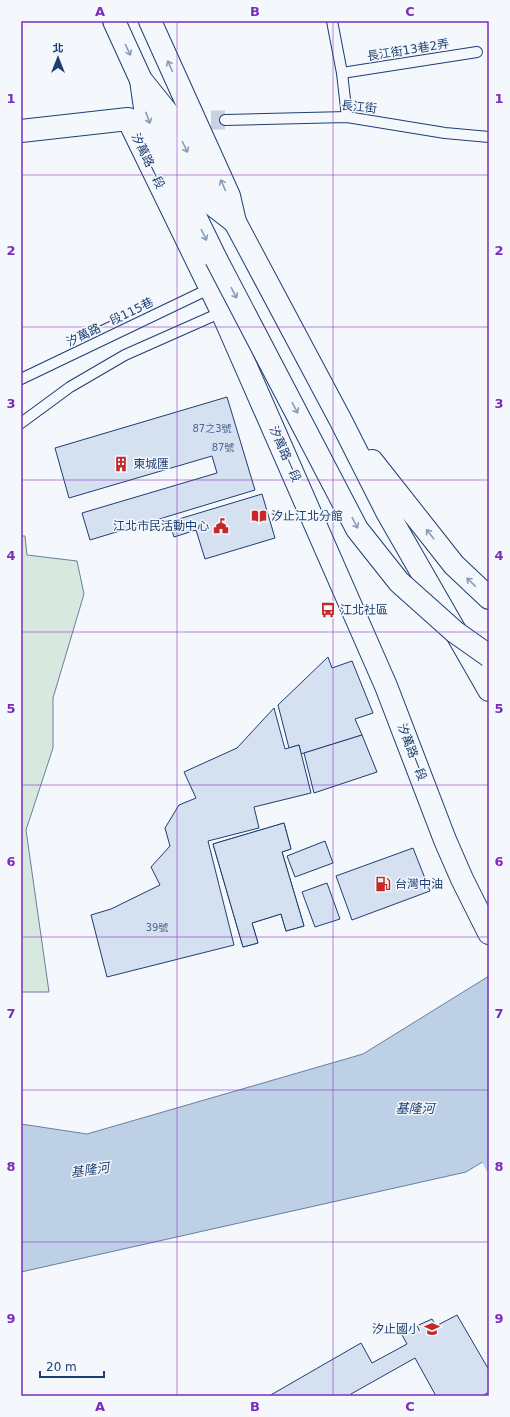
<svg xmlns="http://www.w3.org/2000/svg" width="510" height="1417" font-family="'DejaVu Sans','Noto Sans TC',sans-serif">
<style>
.green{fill:#d7e8df;stroke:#687fa3}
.water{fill:#bed0e5;stroke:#687fa3}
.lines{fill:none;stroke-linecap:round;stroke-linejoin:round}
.stream{stroke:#bed0e5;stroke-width:6}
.building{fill:#d5e0f0;stroke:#1d3f73;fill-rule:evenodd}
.street-tunnel{stroke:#c9d2e0;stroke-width:19;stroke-dasharray:19 10;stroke-linecap:butt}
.lane-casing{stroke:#1d3f73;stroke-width:12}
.secondary-casing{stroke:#1d3f73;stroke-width:24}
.highway-casing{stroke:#1d3f73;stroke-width:24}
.lane{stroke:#f4f7fb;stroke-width:10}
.secondary{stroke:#f4f7fb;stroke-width:22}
.highway{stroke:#f4f7fb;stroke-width:22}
.highway-bridge-casing{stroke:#1d3f73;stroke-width:24;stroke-linecap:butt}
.highway-bridge{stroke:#f4f7fb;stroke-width:22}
.oneway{stroke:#889bb7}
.grid{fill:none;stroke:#7b2cbf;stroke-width:1;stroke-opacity:0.55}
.labels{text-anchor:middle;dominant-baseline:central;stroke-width:3;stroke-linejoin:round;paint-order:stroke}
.number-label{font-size:10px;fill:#4b6792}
.street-label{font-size:12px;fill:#1d3f73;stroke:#f4f7fb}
.poi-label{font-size:12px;fill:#1d3f73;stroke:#f4f7fb;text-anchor:start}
.water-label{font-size:13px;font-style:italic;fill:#1d3f73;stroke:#f4f7fb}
.neatline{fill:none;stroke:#7b2cbf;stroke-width:1.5}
.grid-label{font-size:13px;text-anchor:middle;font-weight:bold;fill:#7b2cbf}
</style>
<rect width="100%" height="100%" fill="#f4f7fb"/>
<polygon class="green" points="21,536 25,536 27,555 77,561 84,594 53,698 53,748 26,830 49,992 21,992"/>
<polygon class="water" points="489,976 489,1158 466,1172 21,1272 21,1124 87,1134 363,1054"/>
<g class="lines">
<polyline class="stream" points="481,1153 489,1169"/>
</g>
<g class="building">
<polygon points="227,397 255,490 90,540 82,513 217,473 212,456 69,498 55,448"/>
<polygon points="262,494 275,538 205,559 196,530 174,537 169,522"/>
<polygon points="328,657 332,668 352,661 373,713 355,719 362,735 301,754 299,745 289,748 278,705"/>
<polygon points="274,708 285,749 299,745 311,793 254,807 259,828 208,841 234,945 107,977 91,915 111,909 160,885 151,867 170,846 165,828 179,805 196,798 184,772 237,748"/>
<polygon points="362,735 377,772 314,793 304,753"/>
<path d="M284,823L291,849L282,852L304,926L286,931L281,914L252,923L258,943L243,947L213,844ZM262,850L278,900L253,909L237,858Z"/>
<polygon points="284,823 291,849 282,852 304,926 286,931 281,914 252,923 258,943 243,947 213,844"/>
<polygon points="325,841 333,863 295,877 287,856"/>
<polygon points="413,848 430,891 352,920 336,876"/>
<polygon points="327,883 340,919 315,927 302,892"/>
<polygon points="457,1315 489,1370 489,1392 482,1396 436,1396 415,1358 351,1394 352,1396 269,1396 361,1343 372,1363 407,1344 401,1333 432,1319 436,1326"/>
</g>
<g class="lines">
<polyline class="street-tunnel" points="182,120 225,120"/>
<g class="lane-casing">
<g id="lane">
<polyline points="332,21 342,73 347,117"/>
<polyline points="342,73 477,52"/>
<polyline points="225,120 347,117 445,133 489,137"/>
<polyline points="21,379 211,288"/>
<polyline points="21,423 70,387 125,355 222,312"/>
</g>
</g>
<g class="secondary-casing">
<polyline id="secondary" points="21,131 128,119 222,312 386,686 445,840 462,879 489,933"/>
</g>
<g class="highway-casing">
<g id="highway">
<polyline points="114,21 141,80 170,116 213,205 235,222"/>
<polyline points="150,21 229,196 235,222 341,421 387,512 489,690"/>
<polyline points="141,80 146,115 216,259"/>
<polyline points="372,461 454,565 489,598"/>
</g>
</g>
<use href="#lane" class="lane"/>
<use href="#secondary" class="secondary"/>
<use href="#highway" class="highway"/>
<g class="highway-bridge-casing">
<polyline id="highway-bridge" points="216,259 357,529 399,582 455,632 489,656"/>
</g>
<use href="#highway-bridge" class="highway-bridge"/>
</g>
<defs><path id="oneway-shaft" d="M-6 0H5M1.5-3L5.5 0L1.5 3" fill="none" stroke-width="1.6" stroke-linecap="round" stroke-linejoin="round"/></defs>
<g class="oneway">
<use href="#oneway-shaft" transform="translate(128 50) rotate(65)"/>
<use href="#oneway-shaft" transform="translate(170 66) rotate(-114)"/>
<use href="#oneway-shaft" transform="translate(148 118) rotate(69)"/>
<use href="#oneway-shaft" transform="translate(185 147) rotate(64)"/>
<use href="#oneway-shaft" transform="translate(223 185) rotate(-114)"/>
<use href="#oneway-shaft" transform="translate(204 235) rotate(64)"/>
<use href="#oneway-shaft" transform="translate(234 293) rotate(62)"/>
<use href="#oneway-shaft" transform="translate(295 408) rotate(62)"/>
<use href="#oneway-shaft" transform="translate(355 523) rotate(62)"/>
<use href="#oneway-shaft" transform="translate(430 534) rotate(-128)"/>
<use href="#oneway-shaft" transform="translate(471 582) rotate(-136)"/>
</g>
<path class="grid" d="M177,21V1396M333,21V1396M21,175H489M21,327H489M21,480H489M21,632H489M21,785H489M21,937H489M21,1090H489M21,1242H489"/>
<defs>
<g id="building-bare" transform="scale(1.2)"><path d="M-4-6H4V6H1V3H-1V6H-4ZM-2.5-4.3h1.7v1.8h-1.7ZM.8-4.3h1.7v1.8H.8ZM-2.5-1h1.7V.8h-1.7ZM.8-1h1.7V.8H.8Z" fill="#c62828" stroke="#f4f7fb" stroke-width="2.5" paint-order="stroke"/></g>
<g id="library-bare" transform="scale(1.2)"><path d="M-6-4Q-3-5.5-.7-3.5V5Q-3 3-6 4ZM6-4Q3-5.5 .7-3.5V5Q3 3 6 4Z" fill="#c62828" stroke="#f4f7fb" stroke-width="2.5" paint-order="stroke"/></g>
<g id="civic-bare" transform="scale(1.2)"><path d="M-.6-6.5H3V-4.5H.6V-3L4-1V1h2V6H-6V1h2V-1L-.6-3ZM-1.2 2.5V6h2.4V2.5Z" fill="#c62828" stroke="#f4f7fb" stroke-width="2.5" paint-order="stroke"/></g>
<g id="bus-bare" transform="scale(1.2)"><path d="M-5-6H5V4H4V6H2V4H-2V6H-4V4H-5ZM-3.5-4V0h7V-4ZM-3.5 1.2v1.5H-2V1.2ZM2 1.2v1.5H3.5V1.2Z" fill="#c62828" stroke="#f4f7fb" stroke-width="2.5" paint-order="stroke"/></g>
<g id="fuel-bare" transform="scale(1.2)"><path d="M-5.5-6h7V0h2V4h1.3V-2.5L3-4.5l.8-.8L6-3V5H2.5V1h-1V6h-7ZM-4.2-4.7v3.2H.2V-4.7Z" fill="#c62828" stroke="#f4f7fb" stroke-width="2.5" paint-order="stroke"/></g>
<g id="school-bare" transform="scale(1.2)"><path d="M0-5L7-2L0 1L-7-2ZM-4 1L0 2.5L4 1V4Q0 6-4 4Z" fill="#c62828" stroke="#f4f7fb" stroke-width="2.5" paint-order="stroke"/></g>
</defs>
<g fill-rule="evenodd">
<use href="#building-bare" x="121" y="464"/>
<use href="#library-bare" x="259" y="516"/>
<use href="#civic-bare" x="221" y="526"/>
<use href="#bus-bare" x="328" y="610"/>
<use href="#fuel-bare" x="383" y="884"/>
<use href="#school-bare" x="432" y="1329"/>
</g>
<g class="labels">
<g class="number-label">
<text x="212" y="428">87之3號</text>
<text x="223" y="447">87號</text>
<text x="157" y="927">39號</text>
</g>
<g class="street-label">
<text transform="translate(408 50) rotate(-9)">長江街13巷2弄</text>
<text transform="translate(359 107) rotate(6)">長江街</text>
<text transform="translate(148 161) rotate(64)">汐萬路一段</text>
<text transform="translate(110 322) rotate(-26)">汐萬路一段115巷</text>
<text transform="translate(285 454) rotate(66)">汐萬路一段</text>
<text transform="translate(412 752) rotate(69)">汐萬路一段</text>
</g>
<g class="poi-label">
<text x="133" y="464">東城匯</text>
<text x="271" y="516">汐止江北分館</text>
<text x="209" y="526" text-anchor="end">江北市民活動中心</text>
<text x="340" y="610">江北社區</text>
<text x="395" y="884">台灣中油</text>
<text x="420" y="1329" text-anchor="end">汐止國小</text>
</g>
<g class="water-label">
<text x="415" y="1108">基隆河</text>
<text transform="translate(90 1170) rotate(-8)">基隆河</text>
</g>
</g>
<rect width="510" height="1417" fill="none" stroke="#f4f7fb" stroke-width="44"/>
<g transform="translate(58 58)" stroke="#f4f7fb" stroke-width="3" paint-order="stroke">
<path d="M0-3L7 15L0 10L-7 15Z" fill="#1d3f73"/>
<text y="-6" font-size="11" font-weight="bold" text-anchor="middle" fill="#1d3f73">北</text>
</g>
<path d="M40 1371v6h64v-6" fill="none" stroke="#1d3f73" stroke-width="2"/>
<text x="46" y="1371" font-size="12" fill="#1d3f73" stroke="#f4f7fb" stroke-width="3" paint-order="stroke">20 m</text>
<rect x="22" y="22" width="466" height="1373" class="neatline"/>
<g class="grid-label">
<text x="100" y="16">A</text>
<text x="255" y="16">B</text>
<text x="410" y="16">C</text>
<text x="11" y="103">1</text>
<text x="499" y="103">1</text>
<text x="11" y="255">2</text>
<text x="499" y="255">2</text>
<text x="11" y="408">3</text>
<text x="499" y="408">3</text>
<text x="11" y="560">4</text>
<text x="499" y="560">4</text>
<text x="11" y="713">5</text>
<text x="499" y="713">5</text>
<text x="11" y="866">6</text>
<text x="499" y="866">6</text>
<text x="11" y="1018">7</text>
<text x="499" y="1018">7</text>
<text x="11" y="1171">8</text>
<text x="499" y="1171">8</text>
<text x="11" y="1323">9</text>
<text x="499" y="1323">9</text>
<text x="100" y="1411">A</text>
<text x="255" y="1411">B</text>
<text x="410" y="1411">C</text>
</g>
</svg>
